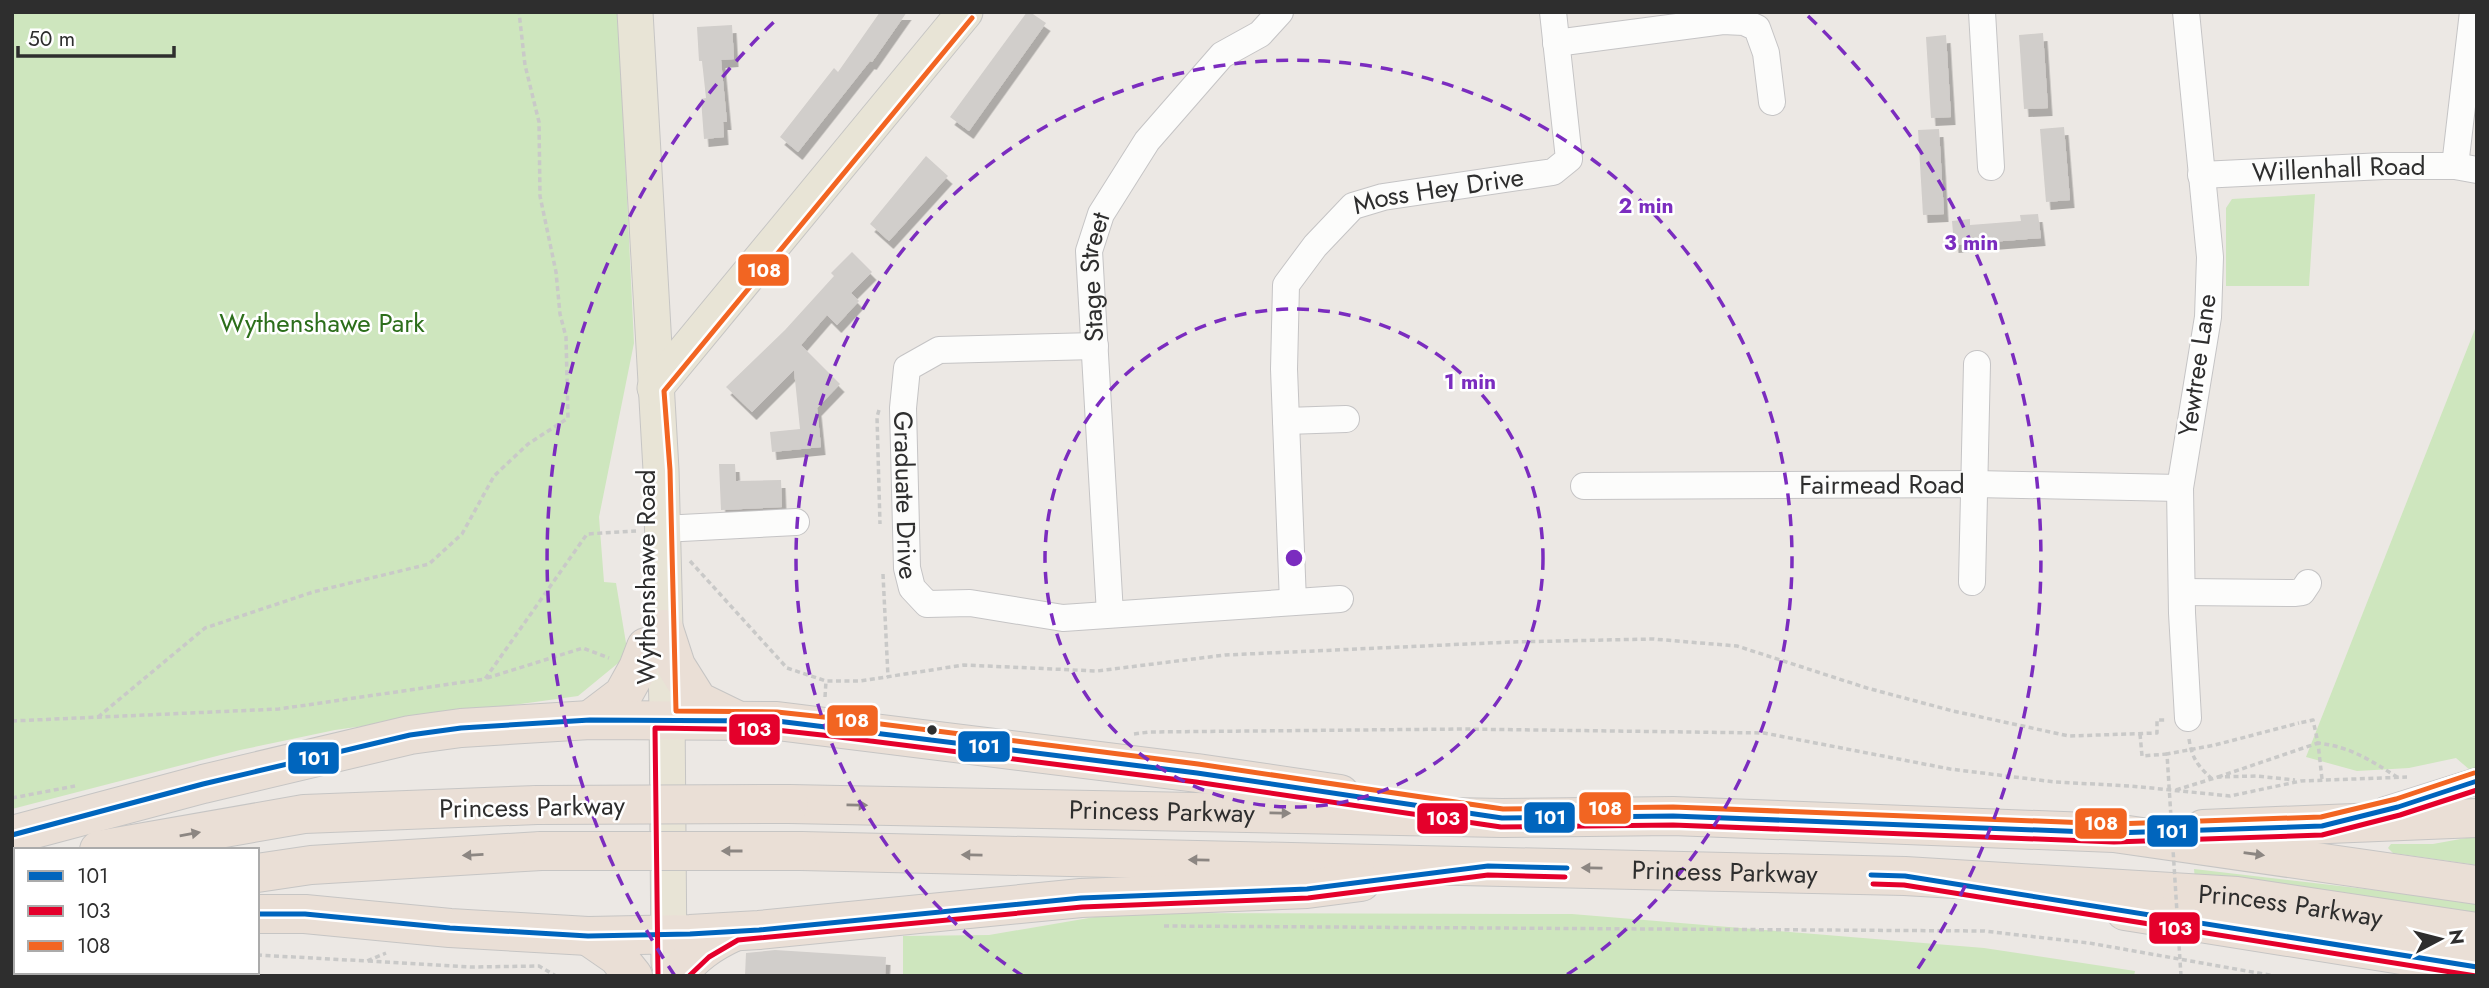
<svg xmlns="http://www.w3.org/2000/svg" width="2489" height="988" font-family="Jost,sans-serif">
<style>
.green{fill:#cee6be}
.building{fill:#d1cecb;filter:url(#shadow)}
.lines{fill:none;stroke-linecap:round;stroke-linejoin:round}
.minor-casing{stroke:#c5c4c5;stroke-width:28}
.major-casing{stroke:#c6c5c4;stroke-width:37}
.highway-casing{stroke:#c6c5c4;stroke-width:40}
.path{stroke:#c9c9c8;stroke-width:3.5;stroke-dasharray:5 3.5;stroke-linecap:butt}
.minor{stroke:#fcfcfb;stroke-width:26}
.major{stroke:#e8e4d6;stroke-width:35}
.highway{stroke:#eadfd6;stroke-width:38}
.highway-bridge-casing{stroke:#c6c5c4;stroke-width:40;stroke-linecap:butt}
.path-bridge{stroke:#c9c9c8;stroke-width:3.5;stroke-dasharray:5 3.5;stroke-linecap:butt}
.highway-bridge{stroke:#eadfd6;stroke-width:38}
.bus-1-casing{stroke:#fff;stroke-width:10}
.bus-2-casing{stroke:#fff;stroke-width:10}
.bus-3-casing{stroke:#fff;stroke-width:10}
.bus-1{stroke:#0065bd;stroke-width:5}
.bus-2{stroke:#e4002b;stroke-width:5}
.bus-3{stroke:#f26522;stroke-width:5}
.oneway{fill:#8c8682}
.ring{fill:none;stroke:#7b2cbf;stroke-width:3.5;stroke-dasharray:12 9}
.bus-dot{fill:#2e2e2e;stroke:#fff;stroke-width:2.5}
.labels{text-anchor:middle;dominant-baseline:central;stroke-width:5;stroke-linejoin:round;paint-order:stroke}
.street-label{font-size:26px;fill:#2e2e2e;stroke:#fff}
.park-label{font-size:26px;fill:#2c6e1b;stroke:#fff}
.centre{fill:#7b2cbf;stroke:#fff;stroke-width:3.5}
.ring-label{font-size:21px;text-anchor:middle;font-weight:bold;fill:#7b2cbf;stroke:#fff;stroke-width:5;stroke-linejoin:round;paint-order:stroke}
.line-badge{stroke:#fff;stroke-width:2.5}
.badge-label{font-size:19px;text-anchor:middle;font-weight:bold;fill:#fff}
</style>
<defs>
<filter id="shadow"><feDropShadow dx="4.5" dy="8" stdDeviation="0" flood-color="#0004"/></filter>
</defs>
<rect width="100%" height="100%" fill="#ece8e4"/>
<g class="green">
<polygon points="12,12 618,12 634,343 599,517 604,582 616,583 628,655 578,696 335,730 240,750 12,809"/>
<polygon points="2315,194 2309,286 2226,286 2226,208 2232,199"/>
<polygon points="2477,324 2477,776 2456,758 2409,768 2357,771 2306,757"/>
<polygon points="2477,836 2477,865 2393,853 2388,848 2391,844 2433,844"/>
<polygon points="2194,869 2477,902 2477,920 2195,880"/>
<polygon points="1118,913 1572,914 1984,948 2135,971 2134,976 903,976 903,936 989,935"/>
</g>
<g class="building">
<polygon points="880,12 907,12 872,62 870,61 798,152 780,137 834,68 838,72"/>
<polygon points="1027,12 1030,12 1046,23 969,131 950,117"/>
<polygon points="732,25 734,59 721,60 727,122 723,122 724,137 704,139 701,99 706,98 702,61 699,61 697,27"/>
<polygon points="2043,33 2048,108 2024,109 2019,35"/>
<polygon points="1946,35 1951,117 1931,118 1926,37"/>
<polygon points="2064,127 2070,200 2046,202 2040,129"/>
<polygon points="1939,129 1944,214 1923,215 1918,130"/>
<polygon points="926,156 948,176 889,241 870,224"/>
<polygon points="2038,214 2041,238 1954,245 1952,221 1970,219 1970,225 1996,223 2021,221 2020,215"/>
<polygon points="852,252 872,272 851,293 859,301 837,325 827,315 801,345 840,384 817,408 821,447 772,452 770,432 800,429 794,370 752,412 726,387 785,330 834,276 831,273"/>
<polygon points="719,464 735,464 736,481 781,480 782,507 721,510"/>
<polygon points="775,950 886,957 885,976 745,976 746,953"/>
</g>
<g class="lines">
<g class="minor-casing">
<g id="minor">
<polyline points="1982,12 1991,167"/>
<polyline points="2186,12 2210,257 2208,317 2180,488 2182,613 2188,718"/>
<polyline points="1556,43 1723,21 1744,22 1757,28 1766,53 1772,102"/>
<polyline points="2455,166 2473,12"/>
<path id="s1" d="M2201,175L2384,166H2455L2477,170"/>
<path id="s2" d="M1095,346L939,350L907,368L903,408L907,568L912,588L927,604L970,603L1063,618L1340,599"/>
<polyline points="1286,421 1346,419"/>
<path id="s3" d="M1584,486L1975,484L2180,488"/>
<polyline points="662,529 796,522"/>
<polyline points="1972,582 1977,364"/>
<polyline points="2182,592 2294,593 2302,592 2308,583"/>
<path id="s4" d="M1293,602L1284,369L1286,285L1315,246L1353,206L1383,197L1553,172L1569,159L1553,12"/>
<path id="s5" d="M1110,614L1089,251L1101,214L1147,141L1222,55L1260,34L1280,12"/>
<polyline points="2385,810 2477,781"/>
</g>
</g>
<g class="major-casing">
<g id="major">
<polyline points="635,12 661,470 667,708 669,963"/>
<polyline points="655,388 965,12"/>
</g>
</g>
<g class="highway-casing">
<g id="highway">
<polyline points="664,629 676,666 698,701 737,720"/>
<polyline points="590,720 623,695 638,668 646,647"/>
<path id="s6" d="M789,804L1502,818L1673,816L2114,833L2477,885"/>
<polyline points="2203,829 2477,818"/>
<polyline points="12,835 203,784 410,735 461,728 590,720 777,721 1197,773 1340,794"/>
<polyline points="99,850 304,814 537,805"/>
<path id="s7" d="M801,851L1905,876L2237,896L2477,932"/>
<polyline points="12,865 16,864"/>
<polyline points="257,873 311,865 541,851"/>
<polyline points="2125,911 2477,967"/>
<polyline points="12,913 16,913"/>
<polyline points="257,914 305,914 450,928 588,936 690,934 759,930 1081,898 1307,889 1361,882"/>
<polyline points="588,936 617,956 633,976"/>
<path d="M677,976C693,955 710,943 734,932"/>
</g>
</g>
<g class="path">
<polyline points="879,410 877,417 880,524"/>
<polyline points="690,561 787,668 826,681 860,681 964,665 1097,671 1225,655 1511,642 1653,639 1737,646 1867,688 1953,711 2069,736 2157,733 2157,720 2166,720"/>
<polyline points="883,574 888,677"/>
<polyline points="487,678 583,648 609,658"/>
<polyline points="825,697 826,681"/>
<polyline points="98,717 205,628 313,592 429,564 462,534 494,476 528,444 568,418 566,337 560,314 556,272 540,196 539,122 525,65 519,12"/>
<polyline points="12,721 279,709 485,679 587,534 636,531"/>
<polyline points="1134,734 1149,732 1462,729 1764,733 1950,769 2055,782 2131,786 2230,796 2301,781 2407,777"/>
<polyline points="2140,734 2142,756 2167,754"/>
<path d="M2189,739C2192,758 2197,765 2211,778"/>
<polyline points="2218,777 2318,743 2313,720 2299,723"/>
<path d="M2322,779L2318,743C2351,747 2370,760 2397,777"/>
<polyline points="2176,790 2218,777 2256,776 2295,780"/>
<polyline points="12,798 75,786"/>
<polyline points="1164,926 1984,931 2089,943 2275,976"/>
<polyline points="257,955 367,961 386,953"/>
<polyline points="368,961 471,967 539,966 556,976"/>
<polyline points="16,976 36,972"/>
</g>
<use href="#minor" class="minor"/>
<use href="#major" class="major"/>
<use href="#highway" class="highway"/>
<g class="highway-bridge-casing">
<g id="highway-bridge">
<polyline points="537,805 789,804"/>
<polyline points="541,851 801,851"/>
</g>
</g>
<polyline class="path-bridge" points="2181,976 2167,754 2215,745 2299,723"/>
<use href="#highway-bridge" class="highway-bridge"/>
<g class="bus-1-casing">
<g id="bus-1">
<polyline points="12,835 203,784 410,735 461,728 590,720 777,721 1197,773 1502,818 1673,816 2114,833 2322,826 2398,807 2477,781"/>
<polyline points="1871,875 1905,876 2477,967"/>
<polyline points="257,914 305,914 450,928 588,936 690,934 759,930 1081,898 1307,889 1488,866 1567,868"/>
</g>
</g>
<g class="bus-2-casing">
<g id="bus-2">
<polyline points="1873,884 1904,885 2476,976"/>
<polyline points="658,976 655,728 776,730 831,736 1196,782 1501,827 1673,825 2114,842 2322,835 2400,815 2477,790"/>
<polyline points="689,976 709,957 738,940 1082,907 1308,898 1488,875 1565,877"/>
</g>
</g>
<g class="bus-3-casing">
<polyline id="bus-3" points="972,18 664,391 670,470 676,711 777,712 833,718 1198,764 1503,809 1673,807 2114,824 2321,817 2396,799 2474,773"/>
</g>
<use href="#bus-1" class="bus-1"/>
<use href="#bus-2" class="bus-2"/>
<use href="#bus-3" class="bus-3"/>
</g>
<defs><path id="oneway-solid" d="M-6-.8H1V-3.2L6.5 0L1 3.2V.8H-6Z" transform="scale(1.75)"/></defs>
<g class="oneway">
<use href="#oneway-solid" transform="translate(857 805) rotate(1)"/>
<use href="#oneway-solid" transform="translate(1280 813) rotate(1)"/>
<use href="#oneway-solid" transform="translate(190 834) rotate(-10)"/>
<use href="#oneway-solid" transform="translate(732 851) rotate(180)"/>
<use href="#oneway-solid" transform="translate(2254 854) rotate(8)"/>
<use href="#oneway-solid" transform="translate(473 855) rotate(177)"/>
<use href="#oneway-solid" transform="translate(972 855) rotate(-179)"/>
<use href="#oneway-solid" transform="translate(1199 860) rotate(-179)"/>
<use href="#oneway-solid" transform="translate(1592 868) rotate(-179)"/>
</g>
<g class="ring">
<circle cx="1294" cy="558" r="249"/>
<path d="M1023 976A498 498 0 1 1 1565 976"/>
<path d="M675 976A747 747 0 0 1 780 16M1808 16A747 747 0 0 1 1913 976"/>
</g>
<circle class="bus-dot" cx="932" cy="730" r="6"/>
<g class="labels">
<g class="street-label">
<text stroke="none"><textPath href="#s1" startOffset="138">Willenhall Road</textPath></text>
<text stroke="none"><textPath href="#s4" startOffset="508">Moss Hey Drive</textPath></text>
<text stroke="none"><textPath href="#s5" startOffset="338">Stage Street</textPath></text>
<text transform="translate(2197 365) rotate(-82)">Yewtree Lane</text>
<text stroke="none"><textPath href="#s3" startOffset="298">Fairmead Road</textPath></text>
<text stroke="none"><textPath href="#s2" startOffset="320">Graduate Drive</textPath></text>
<text transform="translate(646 577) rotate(-90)">Wythenshawe Road</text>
<text transform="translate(532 807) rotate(-1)">Princess Parkway</text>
<text stroke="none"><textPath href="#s6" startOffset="373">Princess Parkway</textPath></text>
<text stroke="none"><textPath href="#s7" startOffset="924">Princess Parkway</textPath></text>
<text stroke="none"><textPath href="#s7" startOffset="1491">Princess Parkway</textPath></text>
</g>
<g class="park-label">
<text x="322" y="323">Wythenshawe Park</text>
</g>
</g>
<circle cx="1294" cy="558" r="10" class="centre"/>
<g class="ring-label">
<text x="1646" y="213">2 min</text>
<text x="1971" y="250">3 min</text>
<text x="1470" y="389">1 min</text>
</g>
<g class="line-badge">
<rect x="737" y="253" width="53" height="34" rx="7" fill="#f26522"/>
<rect x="826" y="704" width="53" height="33" rx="7" fill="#f26522"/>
<rect x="728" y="713" width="53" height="33" rx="7" fill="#e4002b"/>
<rect x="957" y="730" width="54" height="33" rx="7" fill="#0065bd"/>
<rect x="287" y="741" width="53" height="34" rx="7" fill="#0065bd"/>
<rect x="1578" y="791" width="54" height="34" rx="7" fill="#f26522"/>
<rect x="1523" y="801" width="53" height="33" rx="7" fill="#0065bd"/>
<rect x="1416" y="802" width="53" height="33" rx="7" fill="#e4002b"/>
<rect x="2074" y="807" width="54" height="33" rx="7" fill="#f26522"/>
<rect x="2146" y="814" width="53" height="34" rx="7" fill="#0065bd"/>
<rect x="2148" y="911" width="53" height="34" rx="7" fill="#e4002b"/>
</g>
<g class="badge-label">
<text x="764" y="277">108</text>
<text x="852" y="727">108</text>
<text x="754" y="736">103</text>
<text x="984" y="753">101</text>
<text x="314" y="765">101</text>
<text x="1605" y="815">108</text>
<text x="1550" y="824">101</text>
<text x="1443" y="825">103</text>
<text x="2101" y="830">108</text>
<text x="2172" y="838">101</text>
<text x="2175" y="935">103</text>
</g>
<rect width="2489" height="988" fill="none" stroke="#2e2e2e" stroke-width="28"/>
<rect x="14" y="848" width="245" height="126" fill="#ffffff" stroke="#ababab" stroke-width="2"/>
<rect x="28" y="871" width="35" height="10" fill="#0065bd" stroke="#ababab" stroke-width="2"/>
<text x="77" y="883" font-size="21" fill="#2e2e2e">101</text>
<rect x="28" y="906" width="35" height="10" fill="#e4002b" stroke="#ababab" stroke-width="2"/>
<text x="77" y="918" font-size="21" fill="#2e2e2e">103</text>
<rect x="28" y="941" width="35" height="10" fill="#f26522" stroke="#ababab" stroke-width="2"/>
<text x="77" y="953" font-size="21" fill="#2e2e2e">108</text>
<g transform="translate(2440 939) rotate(83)" stroke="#ffffff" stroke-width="5" paint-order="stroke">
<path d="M0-5L12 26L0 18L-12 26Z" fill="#2e2e2e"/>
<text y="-10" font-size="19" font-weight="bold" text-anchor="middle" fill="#2e2e2e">N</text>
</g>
<path d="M18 46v10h156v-10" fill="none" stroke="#2e2e2e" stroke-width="3.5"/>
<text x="28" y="46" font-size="21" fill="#2e2e2e" stroke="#ffffff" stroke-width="5" paint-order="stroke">50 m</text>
</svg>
